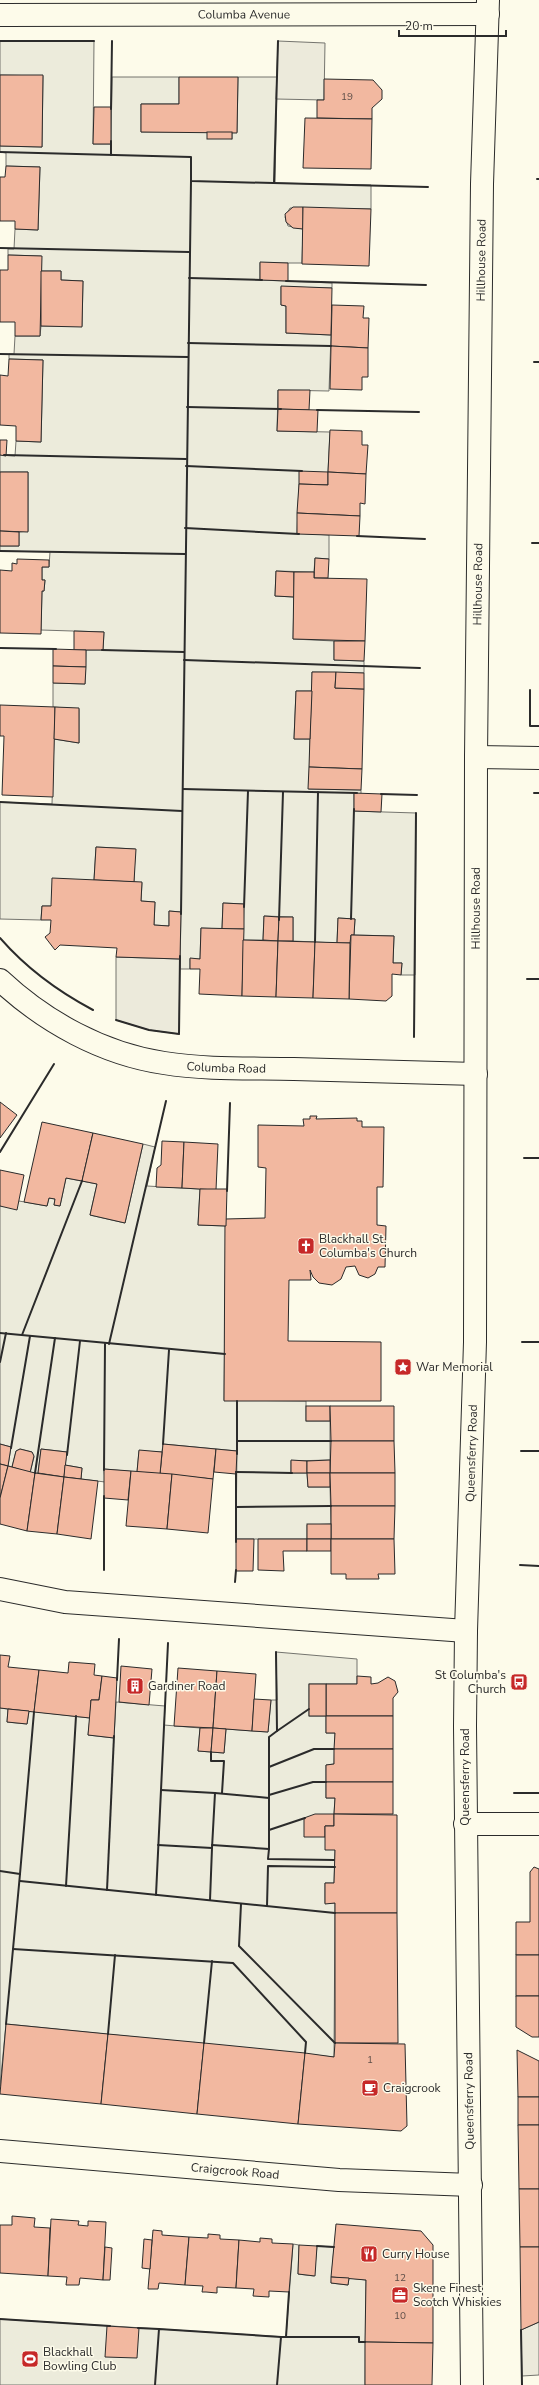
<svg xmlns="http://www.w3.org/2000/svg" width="539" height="2385" font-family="'Nunito Sans',sans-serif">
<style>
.green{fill:#ecebdb;stroke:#74746e}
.parking{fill:#eceadb;stroke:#74746e}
.building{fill:#f2b8a0;stroke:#2b2b2b}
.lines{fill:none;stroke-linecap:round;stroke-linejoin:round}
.minor-casing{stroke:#2b2b2b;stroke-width:24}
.major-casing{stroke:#2b2b2b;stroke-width:24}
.minor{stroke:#fdfbea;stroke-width:22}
.major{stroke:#fdfbea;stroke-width:22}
.wall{stroke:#2b2b2b;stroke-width:2}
.labels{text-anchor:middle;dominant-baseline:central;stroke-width:3;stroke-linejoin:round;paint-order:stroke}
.number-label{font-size:10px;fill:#5d4e48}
.street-label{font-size:12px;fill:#2b2b2b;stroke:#fdfbea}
.poi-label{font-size:12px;fill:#2b2b2b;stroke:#fdfbea;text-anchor:start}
</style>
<rect width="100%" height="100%" fill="#fdfbea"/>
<g class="green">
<polygon points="0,41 94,41 93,144 111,144 112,77 179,77 179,104 141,104 141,132 207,132 232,139 232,132 237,132 238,77 277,77 275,183 371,185 371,209 290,208 285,217 288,226 303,229 302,263 260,263 260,280 332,283 332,288 281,287 281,305 286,306 286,333 331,335 329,391 278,390 277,431 330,432 328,472 299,484 297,533 329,535 329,559 315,558 314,572 276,571 275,596 294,597 293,639 334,641 334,660 364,661 364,673 312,672 312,691 296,691 294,739 310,739 309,789 361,790 361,794 354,794 354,811 416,813 415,975 401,975 402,963 393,963 394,936 354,935 355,919 338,918 337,943 293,941 293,917 264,916 263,940 243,940 244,904 223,903 222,929 201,928 200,959 190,959 190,969 180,969 181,912 169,911 169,926 154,925 155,902 141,901 142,883 134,882 135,849 96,847 94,880 51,906 42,906 41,920 0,919 0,802 52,804 54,739 79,743 79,709 53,707 53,683 85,684 86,650 103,650 104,632 41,630 42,591 44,591 45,580 42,580 42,567 49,567 50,552 0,551 0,546 19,546 19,532 28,531 28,472 0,472 0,455 15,456 16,441 41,442 43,360 9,359 9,354 14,354 15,336 40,336 41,326 82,326 83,281 61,280 61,271 41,271 41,256 8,255 8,249 14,249 15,229 38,230 40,167 6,166 6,153 0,152 0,146 42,147 43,76 0,75"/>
<polygon points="143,1144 155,1147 147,1186 200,1189 198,1225 226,1226 224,1400 306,1401 306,1421 330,1421 330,1460 291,1461 291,1473 307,1473 308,1487 330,1487 331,1524 307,1525 307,1539 236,1539 237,1451 163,1444 162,1452 139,1451 137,1472 104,1469 105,1482 81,1479 82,1468 65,1465 67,1452 41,1449 38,1473 30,1473 34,1457 32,1452 20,1449 16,1451 12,1467 8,1466 11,1447 0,1444 0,1206 19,1201 47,1206 49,1198 55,1199 54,1205 60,1206 66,1178 97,1184 90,1215 125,1223"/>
<polygon points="276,1652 357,1659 357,1684 309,1684 309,1716 326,1716 326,1733 335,1733 334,1764 326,1765 326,1798 335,1798 334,1814 325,1837 335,1850 334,1883 325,1883 325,1903 335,1903 334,2057 6,2024 0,2086 0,1708 8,1709 7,1722 27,1724 29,1711 90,1718 88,1735 114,1738 116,1702 165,1706 164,1725 200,1728 198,1751 224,1753 226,1729 268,1732 271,1700 277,1700"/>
<polygon points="293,2244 299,2245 298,2274 314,2276 317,2246 334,2247 331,2283 348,2285 349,2278 366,2280 365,2385 0,2385 0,2319 286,2337"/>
</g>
<g class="parking">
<polygon points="278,41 325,43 324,100 276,99"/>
<polygon points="116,957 180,959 179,1034 149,1030 116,1020"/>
<polygon points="539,2322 539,2375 522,2376 521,2330"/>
</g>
<g class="building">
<polygon points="0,75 43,75 42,147 0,146"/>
<polygon points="179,77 238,77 237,133 141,132 141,104 179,104"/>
<polygon points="324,79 373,80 382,90 382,99 372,108 372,119 317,118 317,100 324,100"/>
<polygon points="94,107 111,107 111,144 93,144"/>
<polygon points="305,118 372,119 371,169 303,168"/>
<rect x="207" y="132" width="25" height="7"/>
<polygon points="6,166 40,167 38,230 15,229 15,221 0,221 0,177 5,177"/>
<polygon points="293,207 303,207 303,229 293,228 286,222 285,214"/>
<polygon points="303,207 371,209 369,266 302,264"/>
<polygon points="8,255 42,256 40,336 15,336 15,322 0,322 0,270 8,270"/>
<polygon points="260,262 288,263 288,281 260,280"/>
<polygon points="41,271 61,271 61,280 83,281 82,327 41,326"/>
<polygon points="281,286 332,288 331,335 286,333 286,306 281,305"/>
<polygon points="332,305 364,306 363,318 369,318 368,348 331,346"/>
<polygon points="331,346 368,348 368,377 362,377 362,390 330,389"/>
<polygon points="9,359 43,360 41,442 16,441 16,426 0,425 0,375 8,376"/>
<polygon points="278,390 310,390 309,410 278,409"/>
<polygon points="278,409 318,410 317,432 277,431"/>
<polygon points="330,430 362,431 362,445 368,445 366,474 328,472"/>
<polygon points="0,440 7,440 6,456 0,455"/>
<polygon points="299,471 328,472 328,485 299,484"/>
<polygon points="0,472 28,472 28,532 0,531"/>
<polygon points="328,472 366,474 365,504 360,503 360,516 297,513 299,484 328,485"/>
<polygon points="297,513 360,516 359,536 297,534"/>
<polygon points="0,531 19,532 19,546 0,546"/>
<polygon points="315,558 329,559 328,578 314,578"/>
<polygon points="17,559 49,560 49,567 42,567 42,580 45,580 44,591 42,591 41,634 0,633 0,570 12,571 12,563 17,564"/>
<polygon points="276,571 294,572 294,597 275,596"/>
<polygon points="294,572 314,572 314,578 367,579 365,641 293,639"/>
<polygon points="74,631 104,632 103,650 74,650"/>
<polygon points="334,641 365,641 364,661 334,660"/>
<polygon points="53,649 86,650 86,667 53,666"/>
<polygon points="53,666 86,667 85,684 53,683"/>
<polygon points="312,672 336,672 335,688 364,689 362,769 309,767"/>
<polygon points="336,672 364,673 364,689 335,688"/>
<polygon points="296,691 312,691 310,739 294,739"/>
<polygon points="0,705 55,707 53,797 2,795 4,736 0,736"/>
<polygon points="55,707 79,708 79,743 54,739"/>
<polygon points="309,767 362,769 361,790 308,789"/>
<polygon points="354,793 382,794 381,812 354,811"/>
<polygon points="96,847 136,849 134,882 94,880"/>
<polygon points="52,878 142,882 141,901 155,902 154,925 169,926 169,911 181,912 180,959 116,957 117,948 60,945 55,950 45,937 50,933 51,920 41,920 42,906 51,906"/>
<polygon points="223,903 244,904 244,929 222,929"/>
<polygon points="264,916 279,917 278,941 263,940"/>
<polygon points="279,917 293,917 293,941 278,941"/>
<polygon points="338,918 355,919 354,935 351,935 350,943 337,943"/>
<polygon points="201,928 244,929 242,996 199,994 200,969 190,969 190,958 200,959"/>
<polygon points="351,935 394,936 393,963 402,963 401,975 392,974 392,996 386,1001 349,999"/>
<polygon points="243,940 278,941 276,997 242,996"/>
<polygon points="278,941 315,942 313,998 276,997"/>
<polygon points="315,942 350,943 349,999 313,998"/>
<polygon points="0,1102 17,1115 0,1138"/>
<polygon points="310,1116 317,1116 316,1119 357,1118 357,1121 362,1121 362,1127 384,1127 383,1187 377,1187 377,1225 386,1226 385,1267 378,1267 375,1274 368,1278 359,1275 355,1266 346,1267 341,1279 332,1285 319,1283 313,1277 310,1270 311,1280 289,1280 288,1341 381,1342 381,1401 224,1401 225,1219 265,1218 266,1168 258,1167 258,1125 304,1126 303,1119 310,1119"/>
<polygon points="42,1122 93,1133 82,1181 66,1178 60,1206 54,1205 55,1199 49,1198 47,1206 24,1202"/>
<polygon points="93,1133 143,1144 125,1223 90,1215 97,1184 82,1181"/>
<polygon points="162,1141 184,1142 182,1188 156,1187 157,1168 161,1165"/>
<polygon points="184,1142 218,1144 216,1190 182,1188"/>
<polygon points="0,1170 24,1175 17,1210 0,1206"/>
<polygon points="200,1189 227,1189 226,1226 198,1225"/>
<rect x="306" y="1406" width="24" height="15"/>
<polygon points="330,1406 394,1406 394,1441 331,1441"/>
<polygon points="331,1441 394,1441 395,1473 330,1473"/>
<polygon points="0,1444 11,1447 8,1466 0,1464"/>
<polygon points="163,1444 216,1449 213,1479 160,1474"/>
<polygon points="20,1449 32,1452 34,1456 30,1473 12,1467 16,1451"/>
<polygon points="41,1449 67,1452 64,1477 38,1473"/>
<polygon points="216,1449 237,1451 236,1474 214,1472"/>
<polygon points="139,1450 162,1452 160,1474 137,1472"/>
<polygon points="291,1460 307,1461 307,1473 291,1473"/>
<polygon points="330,1460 330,1473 307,1473 307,1461"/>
<polygon points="0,1464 8,1466 0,1498"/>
<polygon points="65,1465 82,1468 81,1479 64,1477"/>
<polygon points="8,1466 35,1473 27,1531 0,1524 0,1498"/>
<polygon points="104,1469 131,1471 128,1500 104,1498"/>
<polygon points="131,1471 172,1474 167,1529 126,1526"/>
<polygon points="35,1473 64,1477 57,1534 27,1531"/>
<polygon points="307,1473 330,1473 330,1487 308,1487"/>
<polygon points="330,1473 395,1473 395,1506 331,1506"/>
<polygon points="172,1474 213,1479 208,1533 167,1529"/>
<polygon points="64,1477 98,1481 91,1539 57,1534"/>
<polygon points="331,1506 395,1506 394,1539 331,1539"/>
<rect x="307" y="1524" width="24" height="15"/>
<polygon points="236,1539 254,1539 253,1571 236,1571"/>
<polygon points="258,1539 307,1539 307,1551 283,1551 284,1571 258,1570"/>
<rect x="307" y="1539" width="24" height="12"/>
<polygon points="331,1539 394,1539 395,1574 378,1574 379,1579 346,1579 346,1574 331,1574"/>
<polygon points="0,1655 10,1656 8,1667 39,1670 34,1712 0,1708"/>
<polygon points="69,1662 95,1664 94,1675 102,1676 99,1700 91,1700 90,1718 34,1712 39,1670 68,1673"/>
<polygon points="121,1666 152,1669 149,1705 119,1702"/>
<polygon points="178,1668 217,1671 213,1728 174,1726"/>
<polygon points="217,1671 256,1674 252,1731 213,1728"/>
<polygon points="102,1676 117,1678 114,1738 88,1735 91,1700 99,1700"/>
<polygon points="357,1676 371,1677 371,1684 378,1683 388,1677 395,1681 398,1692 393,1698 393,1716 326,1716 326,1684 357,1684"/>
<rect x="309" y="1684" width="17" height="32"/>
<polygon points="254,1699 271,1700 268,1732 252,1731"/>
<polygon points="8,1709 29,1711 27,1724 7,1722"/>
<polygon points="326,1716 393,1716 393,1749 334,1749 335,1733 326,1733"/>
<polygon points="200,1728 213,1728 211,1752 198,1751"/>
<polygon points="213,1728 226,1729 224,1753 211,1752"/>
<polygon points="334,1749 393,1749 393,1782 326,1782 326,1765 334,1764"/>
<polygon points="326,1782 393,1782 393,1814 334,1814 335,1798 326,1798"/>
<polygon points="315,1814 334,1814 334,1826 325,1826 325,1837 304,1837 304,1818"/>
<polygon points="334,1814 397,1815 397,1913 335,1913 335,1903 325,1904 325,1883 334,1883 335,1850 325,1850 325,1826 334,1826"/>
<polygon points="534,1867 539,1869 539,1955 516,1955 516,1922 530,1922 530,1872"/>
<polygon points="335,1913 397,1913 398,2043 335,2043"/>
<rect x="516" y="1955" width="23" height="41"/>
<polygon points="516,1996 539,1996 539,2037 532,2037 516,2027"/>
<polygon points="6,2024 108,2034 101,2104 0,2094"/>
<polygon points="108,2034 204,2043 197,2114 101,2104"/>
<polygon points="204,2043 305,2053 298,2124 197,2114"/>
<polygon points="335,2043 405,2044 407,2126 401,2131 298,2124 305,2053 334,2057"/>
<polygon points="517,2050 539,2061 539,2097 518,2097"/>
<rect x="518" y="2097" width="21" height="28"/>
<polygon points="518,2125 539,2125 539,2189 519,2189"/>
<polygon points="519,2189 539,2189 539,2247 520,2247"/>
<polygon points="12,2216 35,2218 34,2227 50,2228 48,2276 0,2273 0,2225 12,2225"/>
<polygon points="51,2219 79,2221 78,2225 88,2226 88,2221 106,2222 103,2280 80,2278 79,2285 66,2285 67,2277 48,2276"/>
<polygon points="336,2224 421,2231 433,2245 433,2343 365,2342 366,2280 331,2277"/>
<polygon points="153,2230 162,2231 162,2235 189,2237 185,2285 159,2283 158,2289 148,2289"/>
<polygon points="208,2234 220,2235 220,2239 239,2240 236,2288 217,2287 217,2293 206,2292 202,2292 203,2286 185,2285 189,2237 208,2238"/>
<polygon points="260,2238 272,2239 272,2243 293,2244 289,2292 269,2291 269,2297 253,2296 254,2289 236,2288 239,2240 260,2242"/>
<polygon points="144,2239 152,2240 150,2269 142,2268"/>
<polygon points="299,2245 317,2246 315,2276 298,2274"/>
<polygon points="105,2247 112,2248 110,2280 103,2280"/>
<polygon points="520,2247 539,2247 539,2322 521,2330"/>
<polygon points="331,2277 349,2278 348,2285 331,2283"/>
<polygon points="107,2326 139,2328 137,2358 105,2357"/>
<polygon points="365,2342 433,2343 432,2385 365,2385"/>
</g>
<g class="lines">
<g class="minor-casing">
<g id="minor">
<path id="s1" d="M0,15L488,14"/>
<polyline points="476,757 539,758"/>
<path id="s2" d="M0,980C45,1022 103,1054 164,1063C207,1070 251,1068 294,1069C355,1071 415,1072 476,1074"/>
<polyline points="0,1589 65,1602 466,1631"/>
<polyline points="465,1824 539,1824"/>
<path id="s3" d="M0,2151L339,2180L471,2185"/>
</g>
</g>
<g class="major-casing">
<g id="major">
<path id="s4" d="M472,2385L465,1726L466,1631L475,1342L476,757L482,184L488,0"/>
</g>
</g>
<use href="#minor" class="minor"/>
<use href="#major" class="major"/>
<g class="wall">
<polyline points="0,41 94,41"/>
<polyline points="111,109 112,41"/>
<polyline points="111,141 111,155"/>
<polyline points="0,152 191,157 191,181 428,187"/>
<polyline points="537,179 539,179"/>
<polyline points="274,183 278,41"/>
<polyline points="0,248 189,252"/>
<polyline points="189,278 262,280"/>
<polyline points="286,281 426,285"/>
<polyline points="188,343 331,346"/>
<polyline points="0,354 188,357"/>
<polyline points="534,362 539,362"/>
<polyline points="187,407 281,409"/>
<polyline points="317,410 419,412"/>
<polyline points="4,455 186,459"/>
<polyline points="186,466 302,471"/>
<polyline points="185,528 299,534"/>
<polyline points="357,536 425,539"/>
<polyline points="532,543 539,543"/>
<polyline points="0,551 185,554"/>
<polyline points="0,648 56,649"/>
<polyline points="102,650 184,652"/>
<polyline points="184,660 420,668"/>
<polyline points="530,690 530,726 539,726"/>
<polyline points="183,789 357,793"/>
<polyline points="534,793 539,793"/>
<polyline points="381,794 417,795"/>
<polyline points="0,802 182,811"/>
<polyline points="244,907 248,791"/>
<polyline points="181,914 191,181"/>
<polyline points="351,919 354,809"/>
<polyline points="279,920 283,792"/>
<path d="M0,938C27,969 57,991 93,1010"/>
<polyline points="315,942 318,792"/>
<polyline points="527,979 539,979"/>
<polyline points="116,1020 149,1030 179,1034 180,956"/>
<polyline points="414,1037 416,813"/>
<polyline points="0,1152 54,1064"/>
<polyline points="524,1158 539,1158"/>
<polyline points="227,1191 230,1103"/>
<polyline points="0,1333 225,1354"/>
<polyline points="22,1335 82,1181"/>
<polyline points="522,1342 539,1342"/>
<polyline points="109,1344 166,1101"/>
<polyline points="0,1362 6,1333"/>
<polyline points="237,1441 331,1441"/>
<polyline points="163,1444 169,1350"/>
<polyline points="11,1448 30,1336"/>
<polyline points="521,1451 539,1451"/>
<polyline points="237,1454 237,1401"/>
<polyline points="67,1455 80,1341"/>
<polyline points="104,1470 105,1344"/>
<polyline points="236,1472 292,1473"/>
<polyline points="35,1473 55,1338"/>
<polyline points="104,1496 104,1570"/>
<polyline points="236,1507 331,1506"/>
<polyline points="236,1542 236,1472"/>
<polyline points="520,1565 539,1566"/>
<polyline points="235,1582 236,1570"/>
<polyline points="117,1680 119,1639"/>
<polyline points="277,1731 309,1709"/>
<polyline points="211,1752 211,1761 224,1761 222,1793"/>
<polyline points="269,1767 314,1749 334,1749"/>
<polyline points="215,1793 269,1798 269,1737 277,1731 276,1652"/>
<polyline points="514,1793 539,1793"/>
<polyline points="269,1795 313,1782 326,1782"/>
<polyline points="269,1830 305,1818"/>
<polyline points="158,1845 212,1848 215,1793 161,1790"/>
<polyline points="212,1845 269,1849 269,1798"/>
<polyline points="269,1849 268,1859 334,1860"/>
<polyline points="0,1871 20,1874 6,2024"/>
<polyline points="20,1874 34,1712"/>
<polyline points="20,1881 335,1913"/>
<polyline points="66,1886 76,1716"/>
<polyline points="107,1890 114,1736"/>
<polyline points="156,1895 168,1643"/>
<polyline points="210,1900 212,1848"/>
<polyline points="241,1904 239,1946 335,2043"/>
<polyline points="267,1906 268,1866 335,1867"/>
<polyline points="13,1949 233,1963 306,2042 305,2053"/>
<polyline points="108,2034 115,1955"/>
<polyline points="204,2043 212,1961"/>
<polyline points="317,2246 334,2247"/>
<polyline points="0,2319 110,2326"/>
<polyline points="138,2328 159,2329"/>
<polyline points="521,2330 522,2385"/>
<polyline points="286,2337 289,2292"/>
<polyline points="155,2385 159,2329 281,2337"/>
<polyline points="277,2385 281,2337 359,2337 359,2342 365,2342"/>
</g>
</g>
<defs>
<g id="church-square" transform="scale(0.9)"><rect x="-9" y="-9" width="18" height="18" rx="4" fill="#c62828" stroke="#fdfbea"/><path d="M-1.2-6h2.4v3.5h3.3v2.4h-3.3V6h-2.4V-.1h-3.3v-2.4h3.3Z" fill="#fff"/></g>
<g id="sight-square" transform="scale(0.9)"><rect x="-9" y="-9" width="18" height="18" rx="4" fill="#c62828" stroke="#fdfbea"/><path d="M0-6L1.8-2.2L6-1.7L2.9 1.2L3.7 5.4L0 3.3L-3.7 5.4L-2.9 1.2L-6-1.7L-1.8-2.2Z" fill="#fff"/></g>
<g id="bus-square" transform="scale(0.9)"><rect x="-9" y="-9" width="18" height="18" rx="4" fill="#c62828" stroke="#fdfbea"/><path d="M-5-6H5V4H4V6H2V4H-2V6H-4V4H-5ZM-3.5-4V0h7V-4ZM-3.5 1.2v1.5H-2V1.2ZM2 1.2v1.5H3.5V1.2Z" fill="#fff"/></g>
<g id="building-square" transform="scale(0.9)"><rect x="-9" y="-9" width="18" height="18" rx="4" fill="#c62828" stroke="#fdfbea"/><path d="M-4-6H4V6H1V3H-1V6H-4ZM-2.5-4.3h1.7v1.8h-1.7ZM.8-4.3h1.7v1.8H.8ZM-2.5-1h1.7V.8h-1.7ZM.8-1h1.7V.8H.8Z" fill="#fff"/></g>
<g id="cafe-square" transform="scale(0.9)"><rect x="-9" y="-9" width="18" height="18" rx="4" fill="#c62828" stroke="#fdfbea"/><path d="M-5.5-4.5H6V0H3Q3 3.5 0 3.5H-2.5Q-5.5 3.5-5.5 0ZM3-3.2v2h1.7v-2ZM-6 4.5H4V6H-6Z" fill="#fff"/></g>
<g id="restaurant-square" transform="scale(0.9)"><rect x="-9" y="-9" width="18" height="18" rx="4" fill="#c62828" stroke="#fdfbea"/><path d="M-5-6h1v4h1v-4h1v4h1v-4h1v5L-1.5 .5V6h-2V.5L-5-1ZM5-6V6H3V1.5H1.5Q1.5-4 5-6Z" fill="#fff"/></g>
<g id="office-square" transform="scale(0.9)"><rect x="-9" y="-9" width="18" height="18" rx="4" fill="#c62828" stroke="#fdfbea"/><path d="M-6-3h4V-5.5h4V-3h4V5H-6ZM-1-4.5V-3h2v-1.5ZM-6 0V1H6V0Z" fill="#fff"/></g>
<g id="stadium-square" transform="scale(0.9)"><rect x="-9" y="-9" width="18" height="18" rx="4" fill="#c62828" stroke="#fdfbea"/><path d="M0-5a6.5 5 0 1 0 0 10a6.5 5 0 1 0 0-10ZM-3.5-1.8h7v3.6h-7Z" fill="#fff"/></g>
</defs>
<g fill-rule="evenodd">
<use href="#church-square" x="306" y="1246"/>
<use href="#sight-square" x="403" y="1367"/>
<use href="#bus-square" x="519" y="1682"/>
<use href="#building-square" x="135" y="1686"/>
<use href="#cafe-square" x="370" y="2088"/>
<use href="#restaurant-square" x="369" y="2254"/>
<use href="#office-square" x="400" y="2295"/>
<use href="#stadium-square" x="30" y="2359"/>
</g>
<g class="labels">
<g class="number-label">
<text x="347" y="97">19</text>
<text x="370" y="2060">1</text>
<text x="400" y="2278">12</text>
<text x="400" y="2316">10</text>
</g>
<g class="street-label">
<text stroke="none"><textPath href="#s1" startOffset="244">Columba Avenue</textPath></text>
<text stroke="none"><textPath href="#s4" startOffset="2125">Hillhouse Road</textPath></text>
<text stroke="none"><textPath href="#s4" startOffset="1801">Hillhouse Road</textPath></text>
<text stroke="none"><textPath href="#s4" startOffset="1477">Hillhouse Road</textPath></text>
<text stroke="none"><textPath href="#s2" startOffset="249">Columba Road</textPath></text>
<text stroke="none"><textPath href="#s4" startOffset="932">Queensferry Road</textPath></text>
<text transform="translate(465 1777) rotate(-90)">Queensferry Road</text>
<text transform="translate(469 2101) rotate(-91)">Queensferry Road</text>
<text stroke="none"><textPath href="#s3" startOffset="236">Craigcrook Road</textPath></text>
</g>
<g class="poi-label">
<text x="319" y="1239">Blackhall St.<tspan x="319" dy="14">Columba's Church</tspan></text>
<text x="416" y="1367">War Memorial</text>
<text x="506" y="1675" text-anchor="end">St Columba's<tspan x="506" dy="14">Church</tspan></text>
<text x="148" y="1686">Gardiner Road</text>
<text x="383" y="2088">Craigcrook</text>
<text x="382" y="2254">Curry House</text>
<text x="413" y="2288">Skene Finest<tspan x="413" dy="14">Scotch Whiskies</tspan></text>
<text x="43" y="2352">Blackhall<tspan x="43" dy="14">Bowling Club</tspan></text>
</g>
</g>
<path d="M399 30v6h107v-6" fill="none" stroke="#2b2b2b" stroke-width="2"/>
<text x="405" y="30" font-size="12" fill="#2b2b2b" stroke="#fdfbea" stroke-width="3" paint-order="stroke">20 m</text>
</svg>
